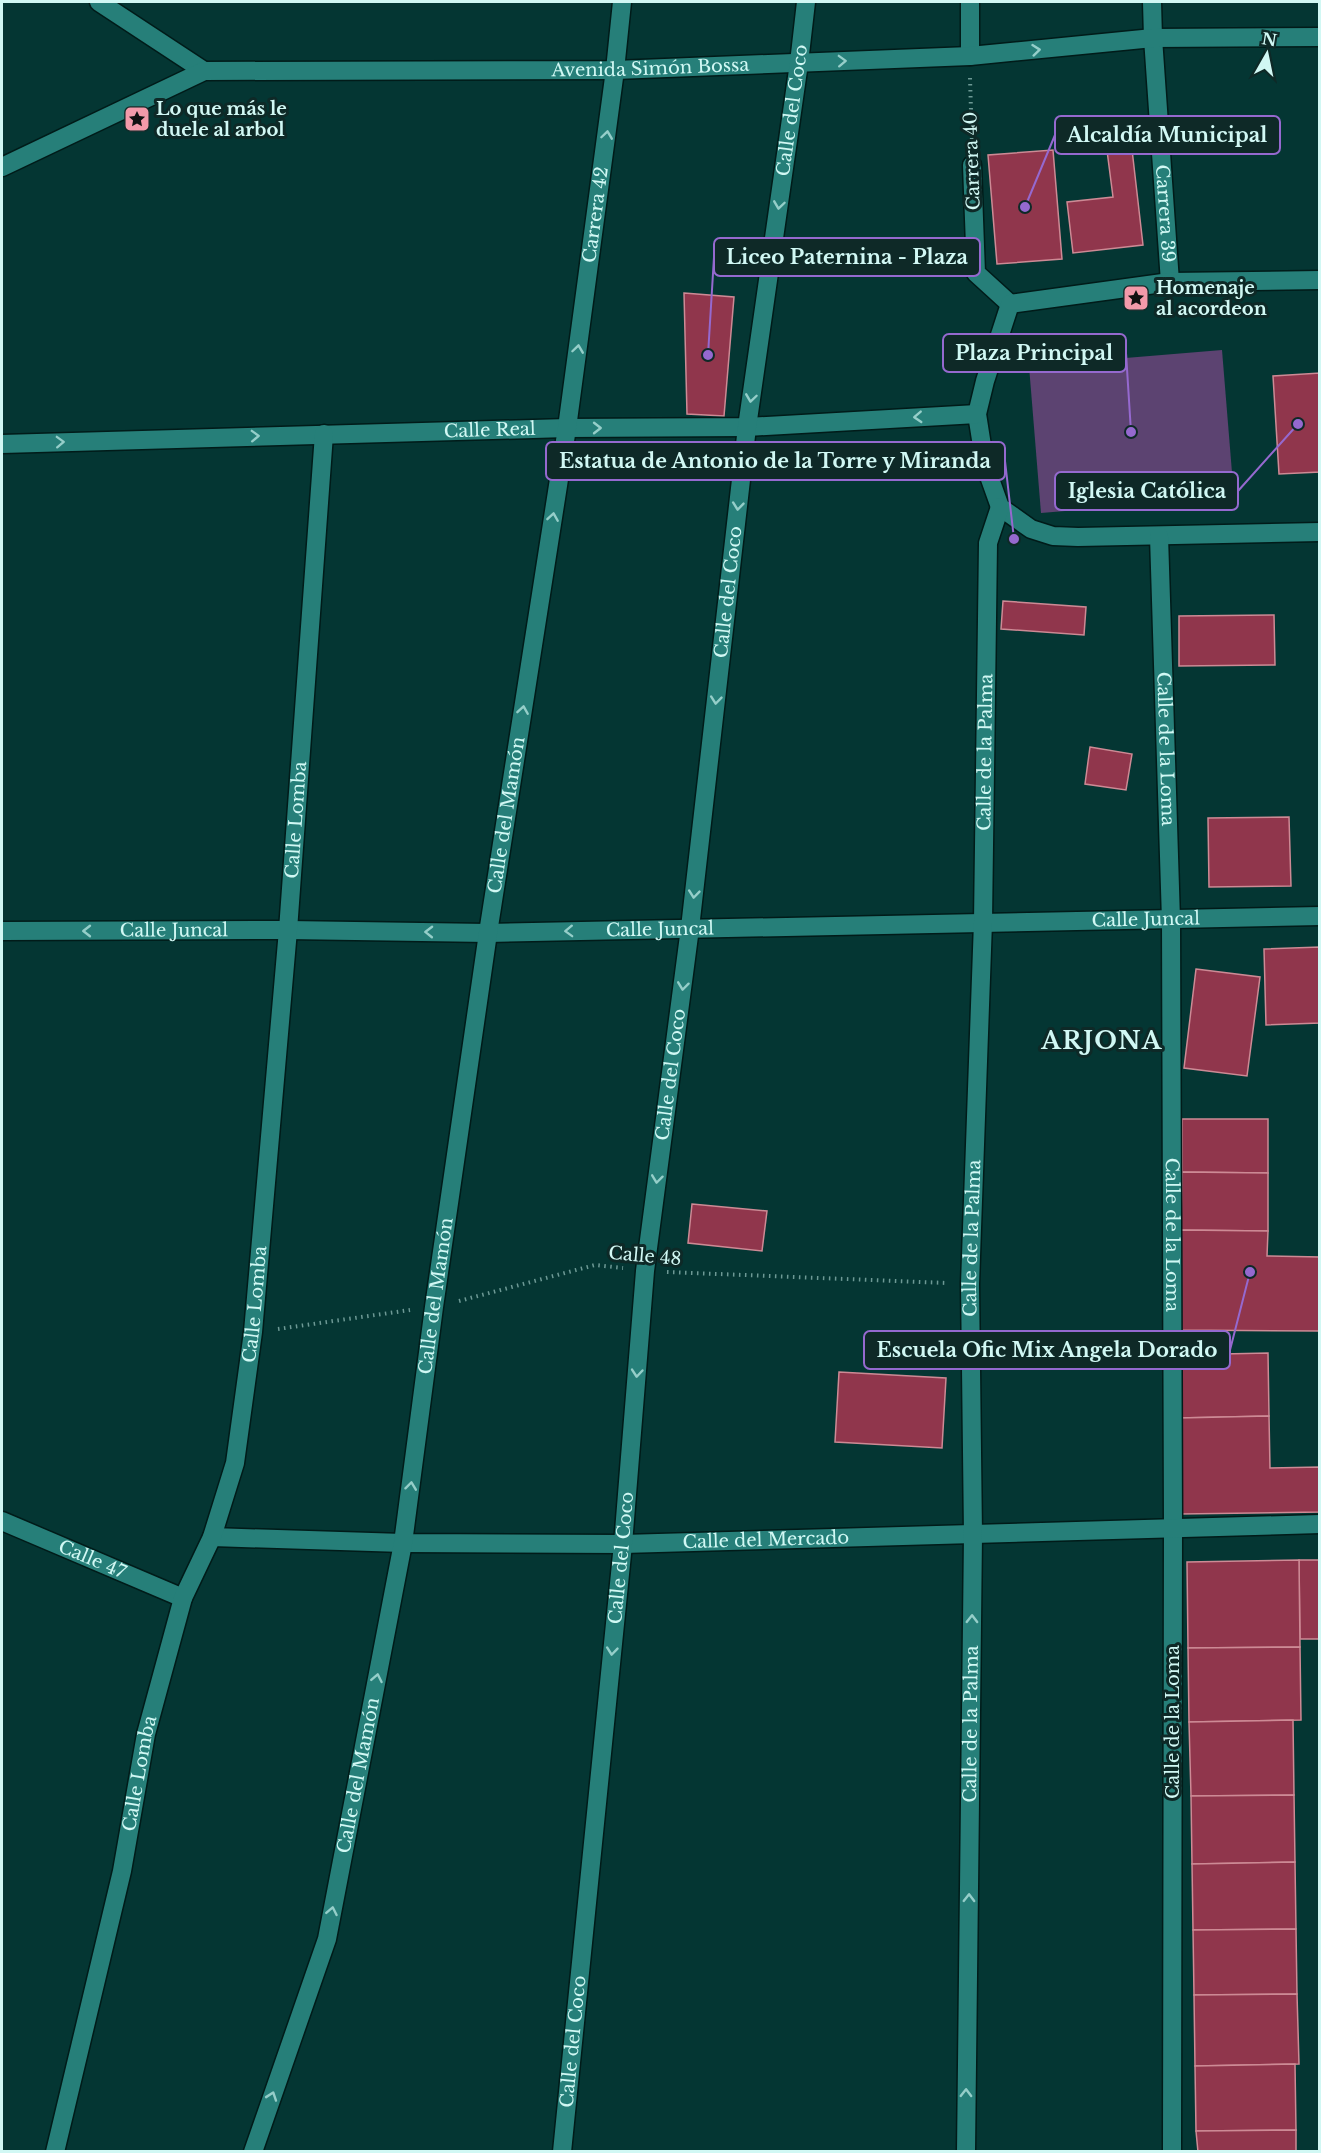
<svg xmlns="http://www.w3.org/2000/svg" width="1321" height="2153" font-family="'Libre Baskerville',serif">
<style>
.green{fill:#5c4371}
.building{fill:#90364c;stroke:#cd8a95;stroke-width:1.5}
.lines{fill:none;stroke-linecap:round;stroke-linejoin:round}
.street-casing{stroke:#011b19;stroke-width:21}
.path{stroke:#6d9995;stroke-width:4;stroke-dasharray:1.5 4.5;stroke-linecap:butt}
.street{stroke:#267f79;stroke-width:18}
.oneway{stroke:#95cec9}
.labels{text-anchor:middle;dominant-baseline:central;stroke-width:6;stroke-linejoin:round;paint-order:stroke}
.street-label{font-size:18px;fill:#d1f8f4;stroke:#0e2927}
.poi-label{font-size:18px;font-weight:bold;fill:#d1f8f4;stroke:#0e2927;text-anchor:start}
.district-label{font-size:24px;font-weight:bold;letter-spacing:1.5px;fill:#d1f8f4;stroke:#0e2927}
.leader{fill:none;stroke:#9569cf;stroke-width:2}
.callout-dot{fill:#9569cf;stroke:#0e2927;stroke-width:2}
.callout{fill:#0e2927;stroke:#9569cf;stroke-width:2}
.callout-label{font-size:20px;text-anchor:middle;font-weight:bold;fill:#d1f8f4}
</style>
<rect width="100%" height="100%" fill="#043633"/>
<polygon class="green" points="1222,350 1234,497 1041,513 1029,366"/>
<g class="building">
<polygon points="1130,132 1143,245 1073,253 1067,202 1113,197 1105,135"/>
<polygon points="1053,150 1062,259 997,264 988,155"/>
<polygon points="684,293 734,297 724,416 687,414"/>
<polygon points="1320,373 1320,472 1279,474 1273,376"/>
<polygon points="1003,601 1086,607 1084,635 1001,629"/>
<polygon points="1274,615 1275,665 1179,666 1179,616"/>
<polygon points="1090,747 1132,754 1126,790 1085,784"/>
<polygon points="1289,817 1291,886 1209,887 1208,818"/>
<polygon points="1320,947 1320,1023 1266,1025 1264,949"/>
<polygon points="1196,969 1260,977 1247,1076 1184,1068"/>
<polygon points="1182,1119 1268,1119 1268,1173 1182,1172"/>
<polygon points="1182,1172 1268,1173 1268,1231 1181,1230"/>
<polygon points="692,1204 767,1211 762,1251 688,1243"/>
<polygon points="1181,1230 1268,1231 1267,1256 1320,1257 1320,1331 1181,1330"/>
<polygon points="1268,1353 1269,1416 1178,1418 1177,1355"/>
<polygon points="839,1372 946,1378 942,1448 835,1442"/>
<polygon points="1269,1416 1270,1468 1320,1467 1320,1512 1180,1514 1178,1418"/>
<polygon points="1299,1560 1320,1560 1320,1639 1300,1639"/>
<polygon points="1299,1560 1300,1647 1188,1648 1187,1562"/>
<polygon points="1300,1647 1301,1720 1189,1722 1188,1648"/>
<polygon points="1293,1720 1294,1795 1191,1796 1189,1722"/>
<polygon points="1294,1795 1295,1862 1192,1864 1191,1796"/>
<polygon points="1295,1862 1296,1929 1193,1930 1192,1864"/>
<polygon points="1296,1929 1297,1994 1194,1995 1193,1930"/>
<polygon points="1297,1994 1299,2064 1195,2066 1194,1995"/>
<polygon points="1295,2064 1296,2130 1196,2131 1195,2066"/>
<polygon points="1296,2130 1296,2152 1198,2152 1196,2131"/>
</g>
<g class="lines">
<g class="street-casing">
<g id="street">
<polyline points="99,2 204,71"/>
<path id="s1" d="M1152,2L1153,38L1170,282"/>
<polyline points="970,56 970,2"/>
<polyline points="972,165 976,273 1010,304"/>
<path id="s2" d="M2,167L204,71L615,70L970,56L1153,38L1320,37"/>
<polyline points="1320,280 1170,282 1010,304 985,381 977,414 985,465 1000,507 1031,529 1053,536 1078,537 1320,532"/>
<path id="s3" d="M2,444L567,428L747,427L977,414"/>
<path id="s4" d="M1159,536L1171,920L1173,1528L1172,2152"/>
<path id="s5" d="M2,931L288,930L488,933L1320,916"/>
<path id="s6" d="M2,1521L183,1598"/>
<path id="s7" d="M212,1537L403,1543L623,1544L1320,1524"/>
<path id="s8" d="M55,2152L122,1871L146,1734L183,1598L212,1537L235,1463L253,1332L288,930L324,434"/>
<path id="s9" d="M253,2152L327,1939L403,1543L434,1307L488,933L567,428L615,70L622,2"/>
<path id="s10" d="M562,2152L623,1544L645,1271L690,928L747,427L799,63L806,2"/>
<path id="s11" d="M966,2152L973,1535L970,1284L983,922L988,543L1000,507"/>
</g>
</g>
<g class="path">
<polyline points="970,78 972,143"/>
<polyline points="667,1272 947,1283"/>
<polyline points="459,1301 595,1265 623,1268"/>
<polyline points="278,1329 410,1310"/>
</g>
<use href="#street" class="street"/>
</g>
<defs><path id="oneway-chevron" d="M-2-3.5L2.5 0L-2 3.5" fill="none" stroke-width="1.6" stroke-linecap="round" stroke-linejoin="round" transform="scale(1.5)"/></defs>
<g class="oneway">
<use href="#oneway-chevron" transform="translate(1036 50) rotate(-6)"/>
<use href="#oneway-chevron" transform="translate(842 61) rotate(-2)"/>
<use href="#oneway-chevron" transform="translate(607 135) rotate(-82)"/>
<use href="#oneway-chevron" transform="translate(779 205) rotate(98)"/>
<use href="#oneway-chevron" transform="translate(578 349) rotate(-82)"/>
<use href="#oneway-chevron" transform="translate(751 398) rotate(98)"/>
<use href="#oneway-chevron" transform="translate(918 417) rotate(177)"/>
<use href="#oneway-chevron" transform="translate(597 428)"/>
<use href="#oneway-chevron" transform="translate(255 436) rotate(-2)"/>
<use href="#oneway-chevron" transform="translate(60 442) rotate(-2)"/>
<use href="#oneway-chevron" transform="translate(738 506) rotate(96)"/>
<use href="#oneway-chevron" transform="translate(553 517) rotate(-81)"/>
<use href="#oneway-chevron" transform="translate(716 700) rotate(96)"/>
<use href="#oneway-chevron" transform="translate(523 710) rotate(-81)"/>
<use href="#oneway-chevron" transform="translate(694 894) rotate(96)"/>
<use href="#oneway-chevron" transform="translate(87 931) rotate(180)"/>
<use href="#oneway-chevron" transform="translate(569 931) rotate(178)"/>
<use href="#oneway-chevron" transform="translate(429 932) rotate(-179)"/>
<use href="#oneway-chevron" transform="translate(683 986) rotate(97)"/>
<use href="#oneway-chevron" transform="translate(657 1179) rotate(97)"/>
<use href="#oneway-chevron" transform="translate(637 1373) rotate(95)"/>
<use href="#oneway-chevron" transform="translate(411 1486) rotate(-83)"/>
<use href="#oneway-chevron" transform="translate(972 1619) rotate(-89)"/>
<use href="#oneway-chevron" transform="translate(612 1651) rotate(96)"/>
<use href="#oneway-chevron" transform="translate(377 1678) rotate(-79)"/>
<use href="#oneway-chevron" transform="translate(969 1898) rotate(-89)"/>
<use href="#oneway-chevron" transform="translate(332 1911) rotate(-79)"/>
<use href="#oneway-chevron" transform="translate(966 2093) rotate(-89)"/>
<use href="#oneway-chevron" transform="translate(272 2096) rotate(-71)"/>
</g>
<defs>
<g id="sight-square" transform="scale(1.35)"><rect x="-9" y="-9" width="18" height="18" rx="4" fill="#f39aaa" stroke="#0e2927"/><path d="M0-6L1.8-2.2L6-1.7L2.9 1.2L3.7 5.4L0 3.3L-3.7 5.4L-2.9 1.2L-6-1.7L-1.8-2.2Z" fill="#111"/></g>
</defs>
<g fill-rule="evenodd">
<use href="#sight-square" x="137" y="119"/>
<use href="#sight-square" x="1136" y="298"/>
</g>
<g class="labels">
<g class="street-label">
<text stroke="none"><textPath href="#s2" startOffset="670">Avenida Simón Bossa</textPath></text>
<text stroke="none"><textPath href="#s10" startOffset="2055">Calle del Coco</textPath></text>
<text transform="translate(972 161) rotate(-92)">Carrera 40</text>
<text stroke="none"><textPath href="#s1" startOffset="212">Carrera 39</textPath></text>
<text stroke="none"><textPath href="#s9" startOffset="1971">Carrera 42</textPath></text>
<text stroke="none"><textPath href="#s3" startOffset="488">Calle Real</textPath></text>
<text stroke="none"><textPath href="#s10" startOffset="1569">Calle del Coco</textPath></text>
<text stroke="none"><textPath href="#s4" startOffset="213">Calle de la Loma</textPath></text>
<text stroke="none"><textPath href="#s11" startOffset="1400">Calle de la Palma</textPath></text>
<text stroke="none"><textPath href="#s9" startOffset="1364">Calle del Mamón</textPath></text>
<text stroke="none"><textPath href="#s8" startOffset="1360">Calle Lomba</textPath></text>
<text stroke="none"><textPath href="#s5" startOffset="1144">Calle Juncal</textPath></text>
<text stroke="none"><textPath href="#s5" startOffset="658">Calle Juncal</textPath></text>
<text stroke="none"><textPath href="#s5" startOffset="172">Calle Juncal</textPath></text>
<text stroke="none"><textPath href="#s10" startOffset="1083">Calle del Coco</textPath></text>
<text stroke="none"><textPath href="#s4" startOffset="699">Calle de la Loma</textPath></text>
<text stroke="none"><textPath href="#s11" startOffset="914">Calle de la Palma</textPath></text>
<text transform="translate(645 1256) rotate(5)">Calle 48</text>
<text stroke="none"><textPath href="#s9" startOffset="878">Calle del Mamón</textPath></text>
<text stroke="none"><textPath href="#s8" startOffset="874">Calle Lomba</textPath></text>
<text stroke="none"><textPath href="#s7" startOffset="554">Calle del Mercado</textPath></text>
<text stroke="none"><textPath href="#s10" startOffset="597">Calle del Coco</textPath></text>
<text stroke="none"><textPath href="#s6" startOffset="98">Calle 47</textPath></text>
<text transform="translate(1173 1722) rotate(-90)">Calle de la Loma</text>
<text stroke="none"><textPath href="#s11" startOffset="428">Calle de la Palma</textPath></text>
<text stroke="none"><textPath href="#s8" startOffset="388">Calle Lomba</textPath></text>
<text stroke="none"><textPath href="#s9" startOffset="392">Calle del Mamón</textPath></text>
<text stroke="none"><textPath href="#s10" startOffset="111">Calle del Coco</textPath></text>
</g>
<g class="poi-label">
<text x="156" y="109">Lo que más le<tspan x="156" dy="21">duele al arbol</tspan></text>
<text x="1156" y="288">Homenaje<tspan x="1156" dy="21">al acordeon</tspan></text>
</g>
<g class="district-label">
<text x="1102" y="1040">ARJONA</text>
</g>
</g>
<path class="leader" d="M1025 207L1055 135M708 355L714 257M1131 432L1126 353M1014 539L1005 461M1298 424L1238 491M1250 1272L1230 1350"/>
<g class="callout-dot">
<circle cx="1025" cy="207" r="6"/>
<circle cx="708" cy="355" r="6"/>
<circle cx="1131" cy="432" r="6"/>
<circle cx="1014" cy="539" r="6"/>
<circle cx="1298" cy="424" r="6"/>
<circle cx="1250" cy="1272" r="6"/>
</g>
<g class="callout">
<rect x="1055" y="116" width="225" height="38" rx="6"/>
<rect x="714" y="238" width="266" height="38" rx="6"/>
<rect x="943" y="334" width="183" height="38" rx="6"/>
<rect x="546" y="442" width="459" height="38" rx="6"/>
<rect x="1055" y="472" width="183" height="38" rx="6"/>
<rect x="864" y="1331" width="366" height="38" rx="6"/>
</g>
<g class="callout-label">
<text x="1167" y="142">Alcaldía Municipal</text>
<text x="847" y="264">Liceo Paternina - Plaza</text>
<text x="1034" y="360">Plaza Principal</text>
<text x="775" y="468">Estatua de Antonio de la Torre y Miranda</text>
<text x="1147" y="498">Iglesia Católica</text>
<text x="1047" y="1357">Escuela Ofic Mix Angela Dorado</text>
</g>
<rect width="1321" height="2153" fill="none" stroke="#d1f8f4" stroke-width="6"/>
<g transform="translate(1267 54) rotate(9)" stroke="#0e2927" stroke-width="4.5" paint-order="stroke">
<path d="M0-4.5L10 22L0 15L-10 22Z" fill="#d1f8f4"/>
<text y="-9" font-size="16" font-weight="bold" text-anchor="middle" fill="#d1f8f4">N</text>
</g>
</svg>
